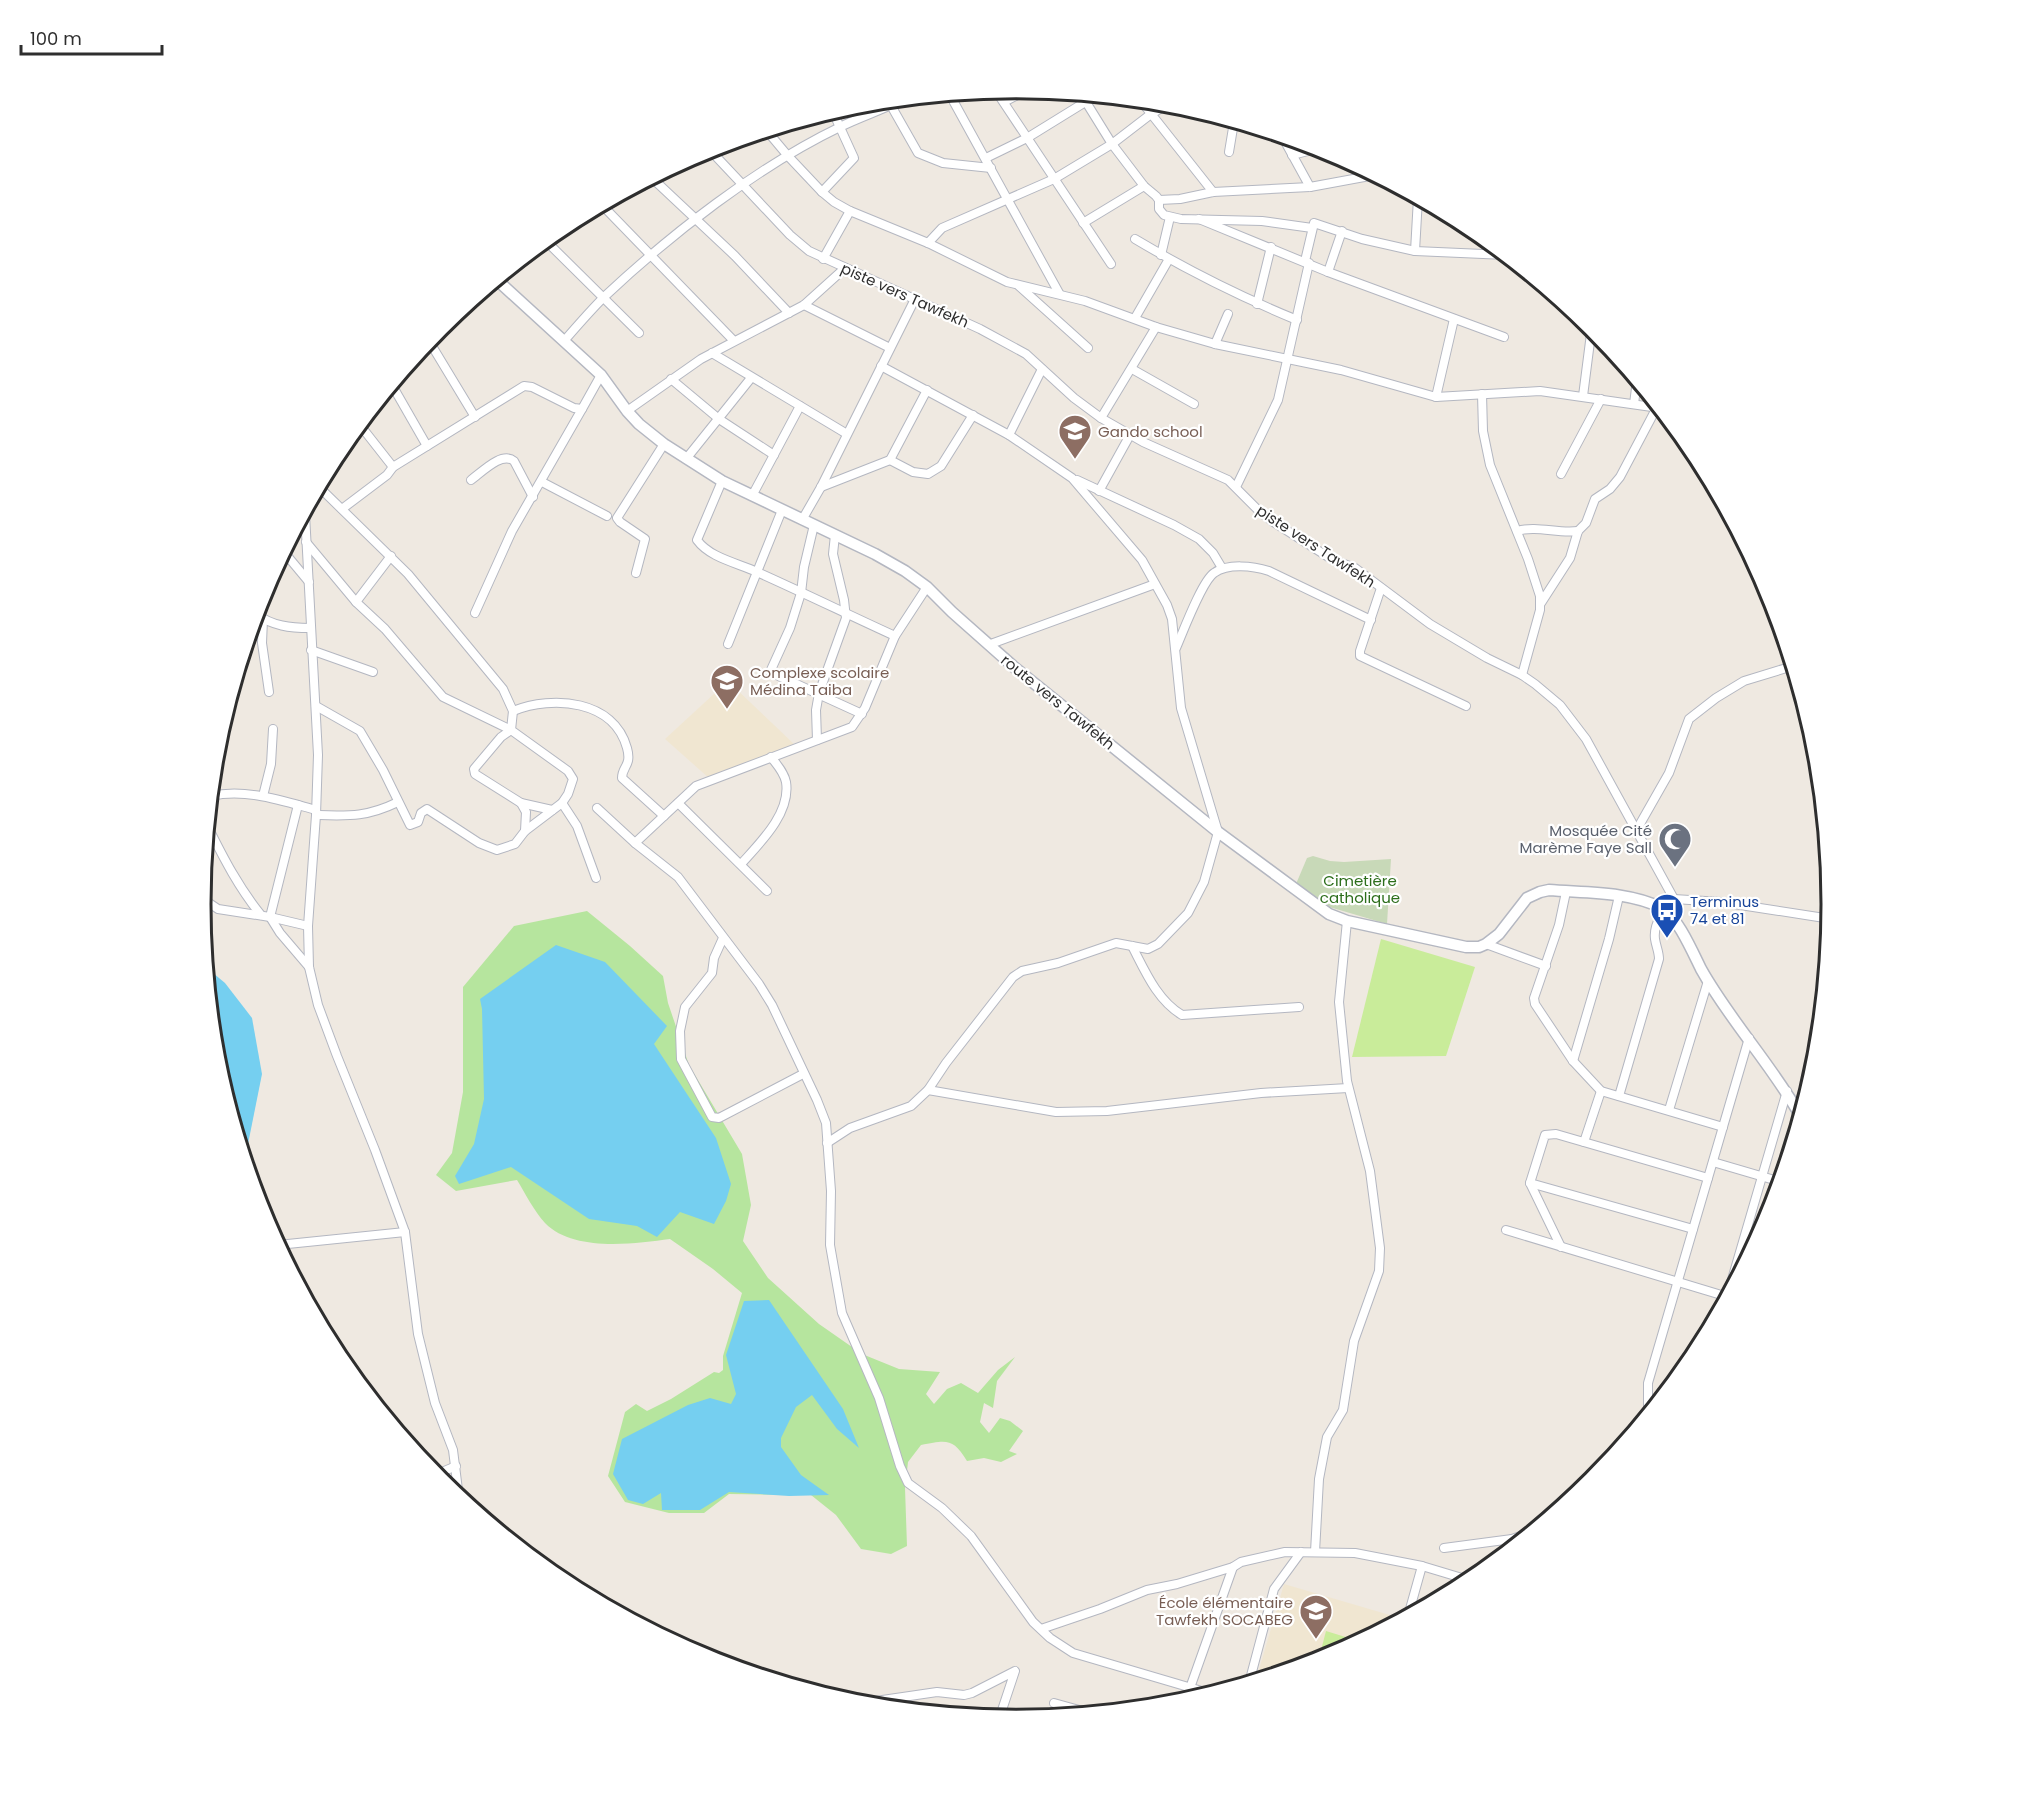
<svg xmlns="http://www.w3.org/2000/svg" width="2033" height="1809" font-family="Poppins,sans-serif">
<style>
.education{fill:#f0e6d1}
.green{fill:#b6e59e}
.cemetery{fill:#c8d9b8}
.pitch{fill:#c9ec9a}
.water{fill:#75cff0}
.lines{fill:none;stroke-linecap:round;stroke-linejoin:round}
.street-casing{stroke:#b4b7c1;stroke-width:10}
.secondary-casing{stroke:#b4b7c1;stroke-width:13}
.street{stroke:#fff;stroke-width:8}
.secondary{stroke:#fff;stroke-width:10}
.labels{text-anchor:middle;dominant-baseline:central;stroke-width:4.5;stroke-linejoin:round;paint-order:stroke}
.street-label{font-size:15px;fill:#2e2e2e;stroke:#fff}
.education-label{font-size:15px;fill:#785e54;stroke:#fff;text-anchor:start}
.worship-label{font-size:15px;fill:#5b616d;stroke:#fff;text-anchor:end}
.park-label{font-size:15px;fill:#2c6e1b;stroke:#fff}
.transit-label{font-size:15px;fill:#164399;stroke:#fff;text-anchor:start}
.rim{fill:none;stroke:#2e2e2e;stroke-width:3}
</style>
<rect width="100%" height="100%" fill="#efe9e1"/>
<g class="education">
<polygon points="728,681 795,745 710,779 665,739"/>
<polygon points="1284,1584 1400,1618 1399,1621 1328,1659 1256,1680"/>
</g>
<path class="green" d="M587,911L630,946L663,976L668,1003L689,1065L742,1154L751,1205L743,1241L768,1278L819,1324L862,1354L899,1369L940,1372L926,1394L934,1404L947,1389L961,1383L978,1393L998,1370L1015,1357L997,1381L993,1408L984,1403L980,1422L989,1433L1000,1418L1010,1421L1023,1431L1009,1451L1017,1454L1001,1462L984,1458L967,1461C953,1438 947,1440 921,1445L908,1462L905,1488L907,1546L891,1554L861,1549L836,1515L811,1495L729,1494L704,1513H669L625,1502L608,1476L625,1412L636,1404L647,1411L671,1399L714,1372L719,1373L723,1370V1356L742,1293L713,1269L670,1239C633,1244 573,1252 545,1223C534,1211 525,1193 517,1180L456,1191L436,1175L452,1153L463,1092V987L514,926Z"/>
<polygon class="cemetery" points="1313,856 1330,861 1344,862 1391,859 1387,924 1326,906 1296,884 1307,858"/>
<g class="pitch">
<polygon points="1381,939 1475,967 1446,1056 1352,1057"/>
<polygon points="1326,1631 1352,1639 1349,1647 1328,1659 1318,1662"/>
</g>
<g class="water">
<polygon points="556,945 605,962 667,1026 654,1044 716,1138 731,1184 726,1201 714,1224 680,1212 657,1237 637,1226 589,1219 511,1167 459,1184 455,1176 474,1144 484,1099 482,1009 480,999"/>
<polygon points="207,968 225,983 252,1018 262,1074 245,1159 216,1063"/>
<polygon points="769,1300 843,1409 859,1448 837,1429 812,1395 796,1407 781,1438 781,1447 801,1475 829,1495 789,1496 729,1492 700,1510 662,1510 661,1493 643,1504 628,1500 613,1474 622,1439 688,1405 710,1398 731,1404 736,1394 726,1355 744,1301"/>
</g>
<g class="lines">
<g class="street-casing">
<g id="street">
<polyline points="996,91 1111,264"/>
<polyline points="950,95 1059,293"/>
<polyline points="1141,101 1213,192"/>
<polyline points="889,102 918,153 943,163 991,168"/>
<polyline points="1004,102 1027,90"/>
<polyline points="1086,102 1112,144 1144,186 1156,196 1159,200 1159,209 1164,215 1181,219 1262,221 1312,228"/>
<polyline points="767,131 788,156 822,192 834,202 850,211 928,243 1007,282 1085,301 1156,327 1215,344 1341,370 1436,397 1540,391 1659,408"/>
<polyline points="1282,136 1310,187"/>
<polyline points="709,149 790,235 809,251 980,329 1026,354 1074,398 1101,418 1143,442 1228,480 1259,511 1272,521 1333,560 1355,568 1430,624 1487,658 1522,675 1535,684 1560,705 1586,739 1674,899"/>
<polyline points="1229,152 1234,122"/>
<polyline points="1292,155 1320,148"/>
<polyline points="986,158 1027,138 1095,96"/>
<polyline points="652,178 735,256 789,313"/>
<polyline points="822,192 854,158 833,112"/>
<polyline points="1159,200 1180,199 1213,192 1310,187 1375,175"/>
<polyline points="602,205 734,341"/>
<polyline points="1199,219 1328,272 1504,337"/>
<polyline points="1083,223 1144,186"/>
<path d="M1135,239C1187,270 1241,297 1297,320"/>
<polyline points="546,241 639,333"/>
<polyline points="928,243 942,228 1054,179 1112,144 1151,114 1169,104"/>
<polyline points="1415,251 1418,198"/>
<polyline points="1161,255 1170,217"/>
<polyline points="823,259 850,211"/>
<polyline points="1305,261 1314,223 1362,239 1415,251 1506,255"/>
<polyline points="1328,272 1342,231"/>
<polyline points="1019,286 1088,348"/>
<polyline points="1257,304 1271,247"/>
<polyline points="804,305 890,348"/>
<polyline points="1135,318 1169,259"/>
<polyline points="434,334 578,218"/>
<polyline points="429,341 475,417"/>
<path d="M564,341C577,326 590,311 604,297C671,234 757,167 840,127C860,117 882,110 902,100"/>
<polyline points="1215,344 1228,314"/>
<polyline points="712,353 847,434"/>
<polyline points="881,366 1009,435 1072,478 1142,560 1167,605 1172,619 1181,708 1218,832 1204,882 1188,913 1158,944 1148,949 1116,943 1058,963 1022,971 1013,977 946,1063 928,1090"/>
<polyline points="1132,369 1194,404"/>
<polyline points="671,379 719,419 774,455"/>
<polyline points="392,385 427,446"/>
<polyline points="1482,394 1483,431 1490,465 1528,559 1540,596 1540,610 1522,675"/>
<polyline points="1583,396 1592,326"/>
<polyline points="1436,397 1454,319"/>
<polyline points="1634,404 1637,380"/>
<polyline points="627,411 701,359 804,305 845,268"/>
<polyline points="1101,418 1156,327"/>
<polyline points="360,425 393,467"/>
<polyline points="1009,435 1042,369"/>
<polyline points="686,459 751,378"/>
<polyline points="890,460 913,472 928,474 941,466 973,415"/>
<polyline points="1561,474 1601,399"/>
<path d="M471,480C482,472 502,451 514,461L533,497"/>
<polyline points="1077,480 1174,525 1199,539 1213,553 1222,568"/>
<path d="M722,481L697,540C710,558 738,563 757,572C804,593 849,615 895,636"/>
<polyline points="542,482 607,516"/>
<polyline points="821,487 890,460 927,390"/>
<polyline points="1236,487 1278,400 1309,263"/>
<polyline points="1099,491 1130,435"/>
<polyline points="752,496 800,406"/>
<polyline points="342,509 387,475 393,467 524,386 532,387 574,408 582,409 601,375"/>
<polyline points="305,514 318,755 316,815 308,926 309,967 318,1005 337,1056 375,1150 405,1232 418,1334 435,1403 453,1450 459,1498"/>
<polyline points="802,520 821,487 915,299"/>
<polyline points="814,525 804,567 801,593 790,628 770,672 862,714"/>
<path d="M1517,531C1537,525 1558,534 1578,531"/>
<polyline points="306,542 356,602 385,629 443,697 511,730 501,737 474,769 475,774 521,803 526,812 525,831"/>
<polyline points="284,552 309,582"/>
<polyline points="636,573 645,539 620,522 617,518 664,444"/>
<polyline points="1381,588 1360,651 1360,656 1466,706"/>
<polyline points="356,602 391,556"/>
<polyline points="1541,603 1570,558 1578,531 1586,523 1595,499 1610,489 1620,477 1657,407"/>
<polyline points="475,613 512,531 582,409"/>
<path d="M256,614C273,626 290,628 310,628"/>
<polyline points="263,619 262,643 269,692"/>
<polyline points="728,644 782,510"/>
<polyline points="988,645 1155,584"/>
<path d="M1176,648C1183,632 1202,581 1214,573C1228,563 1253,566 1269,571L1371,620"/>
<polyline points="311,650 373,672"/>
<polyline points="316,706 360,731 383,770 410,825 418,822 421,813 427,809 479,843 497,850 515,844 525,831 562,803 568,794 573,779 568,771 511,730 513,711 503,689 408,574 319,487"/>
<path d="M513,711C553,695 614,700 627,748C632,766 622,766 622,778L664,816"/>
<polyline points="817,740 816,710 819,693 846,618 844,600 833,554 835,535"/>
<path d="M211,796C246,788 283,801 316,810"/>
<polyline points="263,796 271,764 273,729"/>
<polyline points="521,803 552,810"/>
<polyline points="562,803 577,826 596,878"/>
<polyline points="678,803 767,891"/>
<polyline points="298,805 270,917 280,933 309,967"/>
<polyline points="597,808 635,843 678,877 759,984 772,1005 817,1100 826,1123 831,1191 830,1245 842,1313 879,1398 900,1466 908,1483 942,1508 971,1536 1033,1622 1050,1638 1073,1653 1212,1694"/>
<path d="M316,815C350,816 367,817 398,802"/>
<path d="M208,827C224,859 239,888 261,915"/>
<polyline points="1636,831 1669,773 1689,719 1716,698 1744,681 1793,666"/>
<polyline points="635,843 696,786 852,727 865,708 895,636 927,587"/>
<path d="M741,864C760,843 791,813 786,782C784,772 777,765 771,757"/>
<polyline points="202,892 209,903 218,909 270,917 308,926"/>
<polyline points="1566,892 1559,925 1534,998 1535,1004 1573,1061 1601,1091 1723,1127"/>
<polyline points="723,938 714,958 712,973 685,1007 680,1031 681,1059 712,1117 719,1118 803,1074"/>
<polyline points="1486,944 1546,966"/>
<path d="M1132,946C1145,971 1157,1000 1182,1015L1299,1007"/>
<polyline points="1573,1061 1609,939 1619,896"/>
<path d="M1619,1096L1659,959C1659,952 1656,946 1655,939C1653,923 1664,910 1674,899L1721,902L1831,919"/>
<polyline points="1669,1110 1708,981"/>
<polyline points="1584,1142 1601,1091"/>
<polyline points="827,1143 850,1128 911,1106 928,1090 1056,1112 1107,1111 1261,1093 1348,1088"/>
<polyline points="1713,1162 1781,1182"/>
<polyline points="1530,1183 1693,1229"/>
<polyline points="1506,1230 1728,1297"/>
<polyline points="278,1245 405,1232"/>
<polyline points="1561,1247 1530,1183 1545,1135 1556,1134 1708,1178"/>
<polyline points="1726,1300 1787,1091"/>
<polyline points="1648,1415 1648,1383 1749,1038"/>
<polyline points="435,1475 456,1466"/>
<polyline points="1444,1548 1512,1539 1532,1532"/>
<polyline points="1508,1551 1512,1539 1516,1540"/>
<polyline points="1315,1552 1319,1479 1327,1437 1343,1410 1354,1341 1379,1271 1380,1248 1370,1171 1347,1081 1339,1002 1347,921"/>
<polyline points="1408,1616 1422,1566"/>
<polyline points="1041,1629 1100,1609 1147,1590 1177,1584 1233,1567 1241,1562 1285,1552 1355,1553 1422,1566 1472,1581"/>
<polyline points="1249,1683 1274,1589 1301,1552"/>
<polyline points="1185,1702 1233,1567"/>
<polyline points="1054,1703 1090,1713"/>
<polyline points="855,1704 937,1692 964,1695 972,1693 1015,1671 999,1719"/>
</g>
</g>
<g class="secondary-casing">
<path id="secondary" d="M497,280L601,375L627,411L639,424L664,444L722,481L875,554L905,571L927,587L952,612L1014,667L1218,832L1329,914L1347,921L1466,947H1479L1486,944L1499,934L1527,898L1540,892L1549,890C1585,893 1628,891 1662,908C1677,916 1693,953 1701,969C1730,1021 1772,1065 1801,1117"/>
</g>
<use href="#street" class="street"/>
<use href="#secondary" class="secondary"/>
</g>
<defs>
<g id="school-pin" transform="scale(1.725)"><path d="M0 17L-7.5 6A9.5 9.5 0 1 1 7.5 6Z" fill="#8d6e63" stroke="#fff"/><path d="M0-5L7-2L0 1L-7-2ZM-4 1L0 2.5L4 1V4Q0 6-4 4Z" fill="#fff"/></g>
<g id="mosque-pin" transform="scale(1.725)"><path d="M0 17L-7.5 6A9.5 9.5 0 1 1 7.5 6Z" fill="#6b7280" stroke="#fff"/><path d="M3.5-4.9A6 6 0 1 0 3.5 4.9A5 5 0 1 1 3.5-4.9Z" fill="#fff"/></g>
<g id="bus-pin" transform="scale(1.725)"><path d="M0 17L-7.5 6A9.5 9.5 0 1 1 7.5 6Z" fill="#1a4fb4" stroke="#fff"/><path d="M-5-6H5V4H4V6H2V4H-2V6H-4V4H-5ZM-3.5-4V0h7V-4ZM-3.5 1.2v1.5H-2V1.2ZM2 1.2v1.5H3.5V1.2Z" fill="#fff"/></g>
</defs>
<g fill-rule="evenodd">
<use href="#school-pin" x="1075" y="431"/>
<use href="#school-pin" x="727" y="681"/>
<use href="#mosque-pin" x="1675" y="839"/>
<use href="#bus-pin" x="1667" y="910"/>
<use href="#school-pin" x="1316" y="1611"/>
</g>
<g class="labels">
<g class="street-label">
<text transform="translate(905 295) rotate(24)">piste vers Tawfekh</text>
<text transform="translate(1316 546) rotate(33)">piste vers Tawfekh</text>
<text transform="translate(1058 702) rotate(39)">route vers Tawfekh</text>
</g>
<g class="education-label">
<text x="1098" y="431">Gando school</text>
<text x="750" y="672">Complexe scolaire<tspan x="750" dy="17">Médina Taiba</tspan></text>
<text x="1293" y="1602" text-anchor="end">École élémentaire<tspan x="1293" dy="17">Tawfekh SOCABEG</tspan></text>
</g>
<g class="worship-label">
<text x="1652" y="830">Mosquée Cité<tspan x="1652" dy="17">Marème Faye Sall</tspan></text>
</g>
<g class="park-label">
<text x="1360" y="880">Cimetière<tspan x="1360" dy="17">catholique</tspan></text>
</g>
<g class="transit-label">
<text x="1690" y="901">Terminus<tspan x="1690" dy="17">74 et 81</tspan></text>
</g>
</g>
<path d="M0 0H2033V1809H0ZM211 904a805 805 0 1 1 1610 0a805 805 0 1 1-1610 0Z" fill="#fff" fill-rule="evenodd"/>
<path class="rim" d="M211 904a805 805 0 1 1 1610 0a805 805 0 1 1-1610 0Z"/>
<path d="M21 45v9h141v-9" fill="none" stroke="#2e2e2e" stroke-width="3"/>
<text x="30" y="45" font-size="18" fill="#2e2e2e" stroke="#ffffff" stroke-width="4.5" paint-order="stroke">100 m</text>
</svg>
